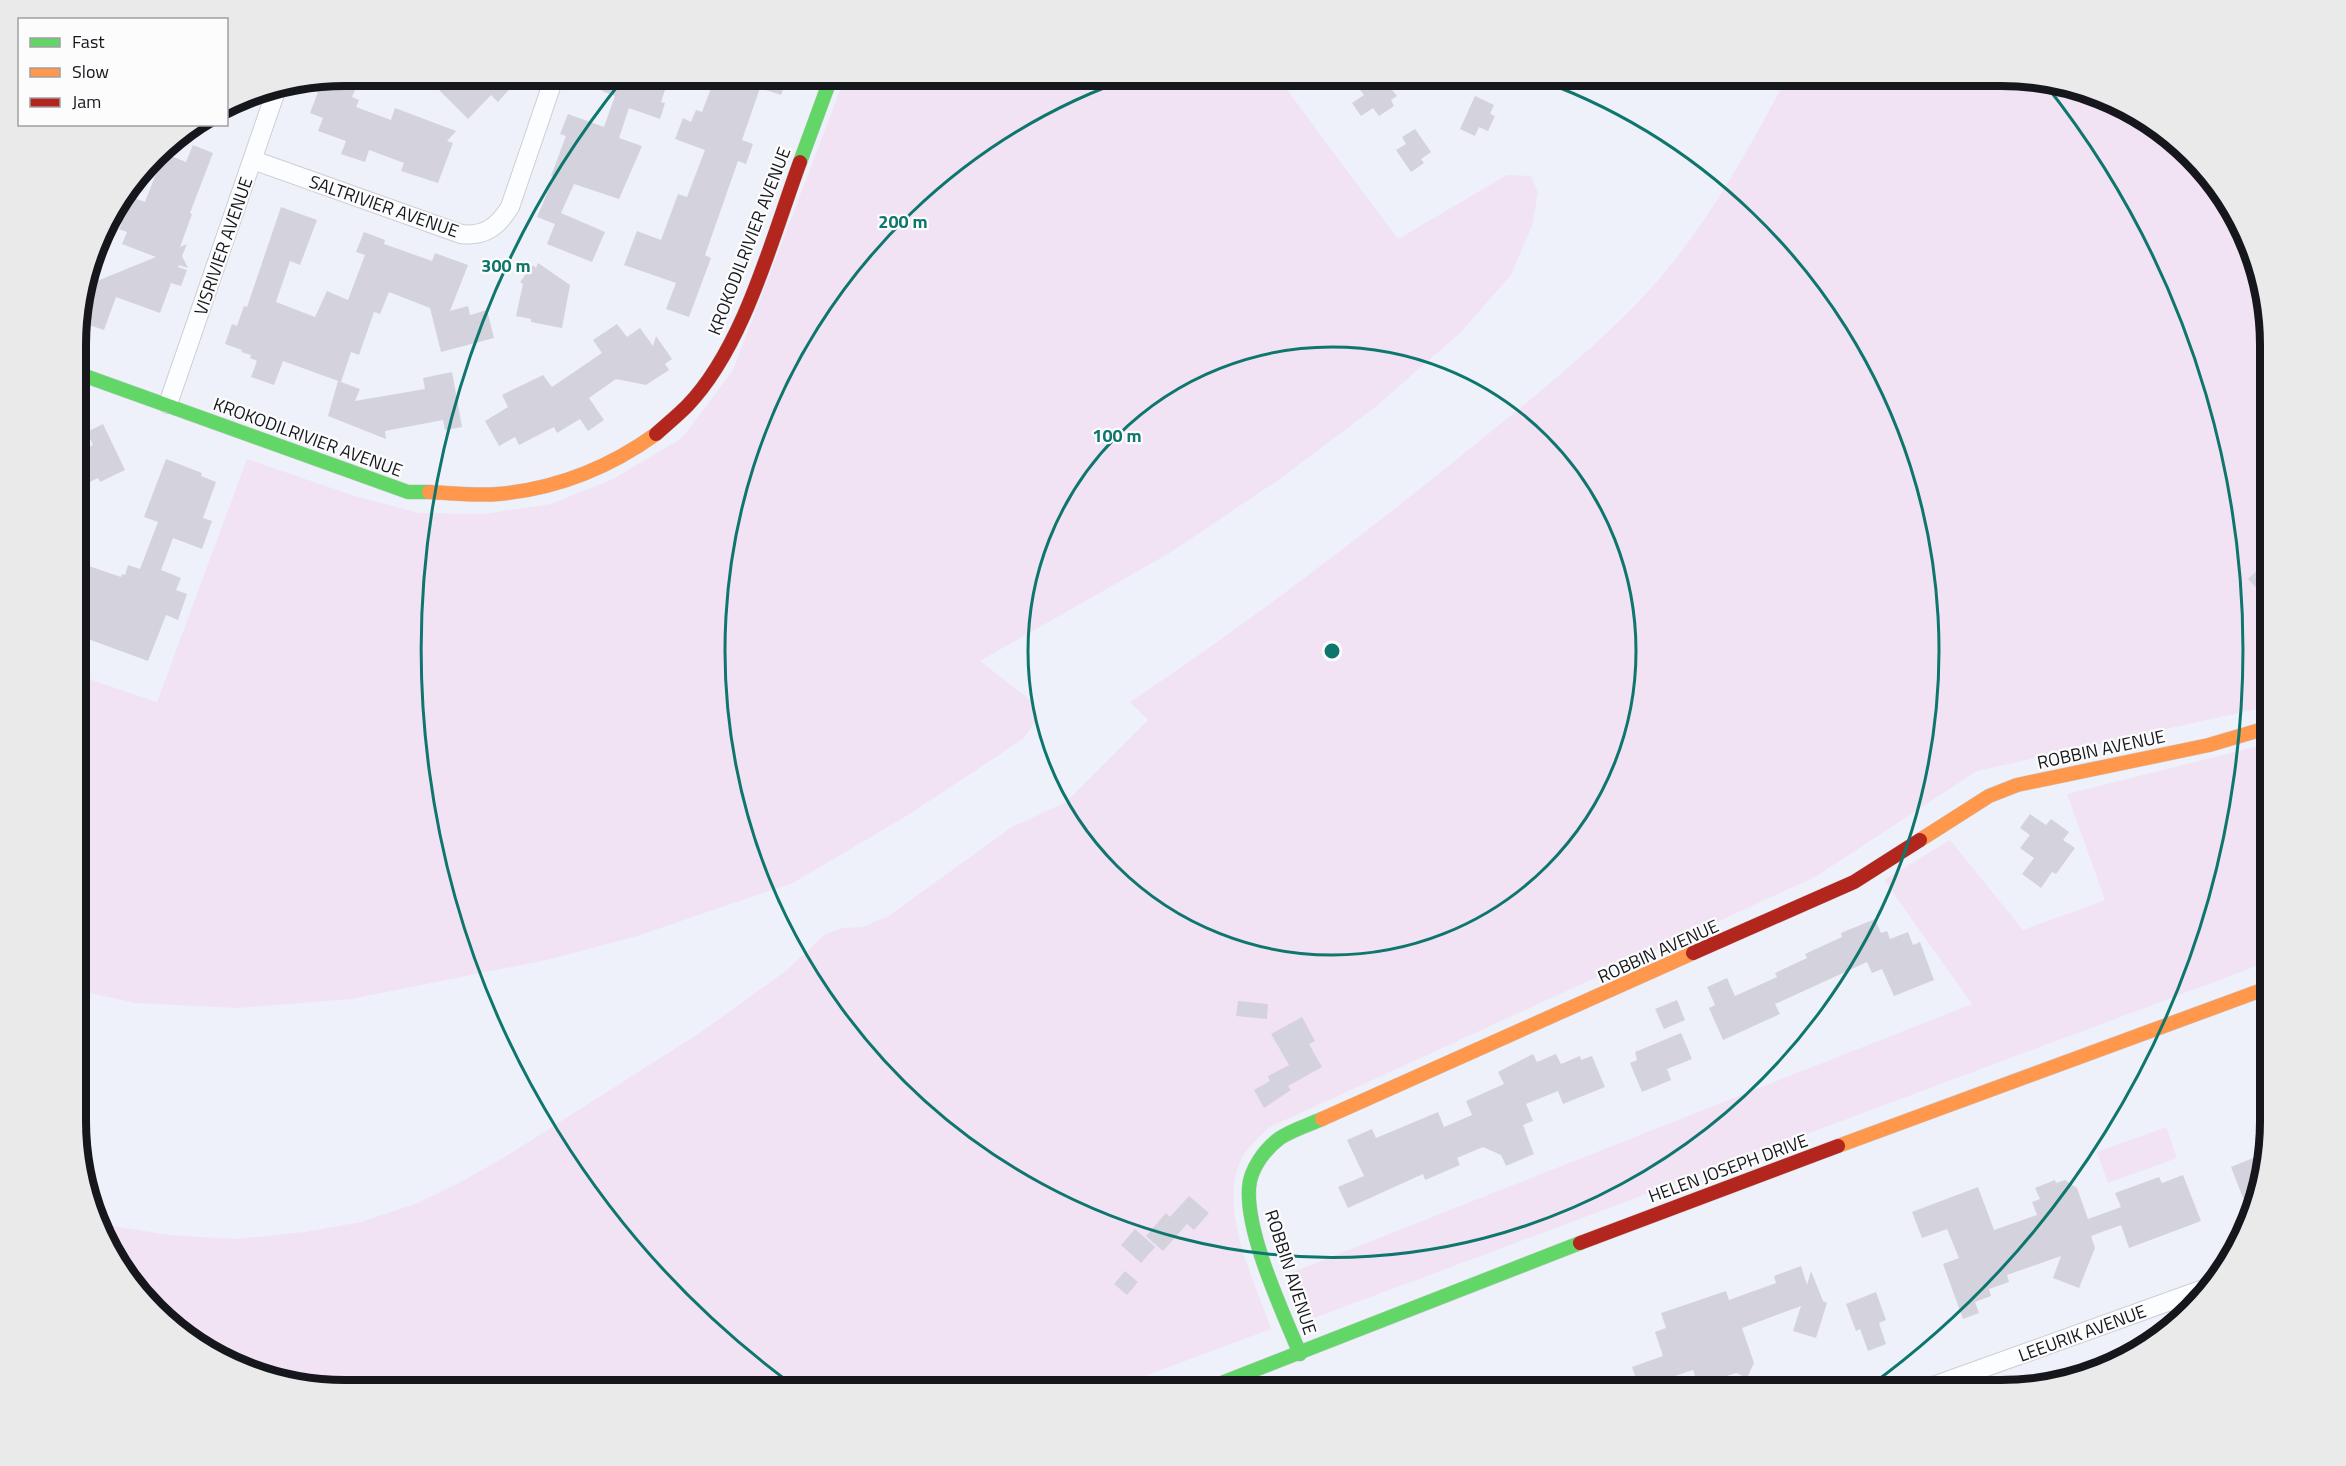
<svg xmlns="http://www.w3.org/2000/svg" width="2346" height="1466" font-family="'Titillium Web',sans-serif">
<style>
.green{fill:#f1e3f3}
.building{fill:#d4d3dd}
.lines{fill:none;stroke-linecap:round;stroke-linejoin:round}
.street-casing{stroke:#cbced4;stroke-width:20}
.fast-casing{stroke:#cbced4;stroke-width:15}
.slow-casing{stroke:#cbced4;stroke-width:15}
.jam-casing{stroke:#cbced4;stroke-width:15}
.street{stroke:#fcfdfe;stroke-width:18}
.fast{stroke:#63d668;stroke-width:14}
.slow{stroke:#ff974d;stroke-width:14}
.jam{stroke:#b3261e;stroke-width:14}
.ring{fill:none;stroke:#0f766e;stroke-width:3}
.labels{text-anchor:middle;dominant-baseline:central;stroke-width:4.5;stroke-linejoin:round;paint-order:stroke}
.street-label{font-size:18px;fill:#15171d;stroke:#fcfcfc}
.rim{fill:none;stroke:#15171d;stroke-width:8}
.centre{fill:#0f766e;stroke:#fcfcfc;stroke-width:3}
.ring-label{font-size:18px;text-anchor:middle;font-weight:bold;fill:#0f766e;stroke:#fcfcfc;stroke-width:4.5;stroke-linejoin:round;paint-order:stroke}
</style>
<rect width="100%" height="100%" fill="#eef1fa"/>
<g class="green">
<polygon points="846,75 1276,75 1398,239 1507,175 1531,176 1538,193 1532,226 1511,275 1461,332 1374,408 1277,481 1168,554 980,661 1033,702 1038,717 1024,738 993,759 908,815 793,883 637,936 547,960 351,999 238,1008 135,1003 77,990 77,675 157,702 247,459 355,496 419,513 484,514 551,504 613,479 682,438 733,370"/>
<path d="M1788,75H2002L2072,84L2151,120L2235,210L2270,327V706L1977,771L1815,877L1268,1128C1260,1137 1246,1148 1241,1160C1218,1212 1254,1278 1271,1329L1104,1391H344L258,1377L195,1346L111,1257L100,1224L169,1235L237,1239L304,1232L361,1222L415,1204L459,1183L505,1157L701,1032L787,970L824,935L842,928L862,927L887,917L1012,827L1066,802L1148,720L1130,702C1247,624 1358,539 1467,451C1531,399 1599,346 1654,285C1709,222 1749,149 1788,75Z"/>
<polygon points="2270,743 2270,961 1309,1320 1293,1272 1972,1004 1884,880 1950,840 2023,930 2105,900 2067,794"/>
<polygon points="2166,1127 2177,1158 2108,1183 2097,1152"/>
</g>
<g class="building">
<polygon points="345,75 361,75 352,97 359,100 356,107 391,120 395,108 456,131 447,141 453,143 438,183 401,171 404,163 369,150 365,162 341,154 346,141 318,131 323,118 310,113 323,79"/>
<polygon points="449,75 456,82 463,75 522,75 498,102 491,95 468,119 436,87"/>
<polygon points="607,75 651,75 668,81 661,102 665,103 660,119 629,108 619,138 642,146 619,199 574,184 561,213 605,232 592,262 547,244 555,224 537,217 554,177 551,176 566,136 560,134 568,114 604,127 615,96 602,91"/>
<polygon points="716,75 788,75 781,95 760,88 742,140 753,144 746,164 738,161 705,255 711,258 689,317 666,309 676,283 624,265 637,231 661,240 678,194 687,197 705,150 675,139 683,118 691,122 696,110 702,112"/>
<polygon points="1380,75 1397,96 1391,100 1394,106 1379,116 1373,108 1361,116 1352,103 1364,95 1360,90"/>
<polygon points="1475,96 1494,105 1490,114 1495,116 1488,131 1479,127 1475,136 1460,129"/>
<polygon points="1415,129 1431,152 1421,159 1424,163 1411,172 1396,150 1406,144 1402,137"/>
<polygon points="193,145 213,153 190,213 192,214 180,247 187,244 182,256 188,268 179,265 178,267 187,270 181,286 171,283 160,313 116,297 104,330 77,321 77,310 87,285 156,257 122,244 127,232 119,229 122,223 108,218 126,195 145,202 164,153 186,162"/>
<polygon points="281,207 317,220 300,265 290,261 276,302 315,317 327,291 348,300 365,255 356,252 364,232 385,240 384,244 432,261 435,253 468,265 450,311 468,306 470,315 487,310 494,338 441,352 430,308 389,292 380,314 374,312 359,355 351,352 341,382 283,361 274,385 251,377 257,361 250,358 251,355 241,352 242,350 225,344 232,324 237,326 244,306 247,307"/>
<polygon points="538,263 570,285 562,328 531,322 531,319 516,316 523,284 520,282 533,265 536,268"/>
<polygon points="617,324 627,337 640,328 653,346 656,336 672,359 665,364 669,370 646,385 616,379 589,398 604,420 588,431 580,419 557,433 554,427 519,445 515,437 499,446 485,421 508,407 502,395 543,375 552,387 602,353 593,340"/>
<polygon points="452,372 462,427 445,430 443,420 385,431 386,439 328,416 338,381 360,389 355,401 425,389 423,378"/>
<polygon points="103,424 125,470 100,482 98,478 77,488 77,457 86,453 84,449 93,445 87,432"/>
<polygon points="166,459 202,473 201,476 216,482 203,518 212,521 202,549 173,538 161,570 181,578 176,590 187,594 178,620 166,615 148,661 77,635 77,562 121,577 122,574 125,575 128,565 140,569 158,522 144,517"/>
<polygon points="2270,558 2270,603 2248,579"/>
<polygon points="2030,814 2046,825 2051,819 2069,832 2063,840 2075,848 2056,874 2052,872 2041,888 2022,874 2034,858 2020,848 2030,835 2020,828"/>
<polygon points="1875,919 1881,933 1887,931 1890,939 1908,932 1913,945 1920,942 1934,980 1894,996 1882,969 1872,973 1867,962 1775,1004 1780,1014 1723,1040 1709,1008 1715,1005 1707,987 1727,978 1735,996 1777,977 1775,973 1807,958 1805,954 1842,937 1841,933"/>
<polygon points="1677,1000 1685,1020 1664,1029 1655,1009"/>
<polygon points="1238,1001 1268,1004 1267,1019 1236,1016"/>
<polygon points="1302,1017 1315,1041 1309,1044 1322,1067 1288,1086 1291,1090 1264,1108 1254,1090 1270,1081 1268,1076 1289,1065 1271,1034"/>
<polygon points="1681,1033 1692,1059 1667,1069 1671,1080 1642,1092 1630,1063 1637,1060 1635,1052"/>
<polygon points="1533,1054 1537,1062 1556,1054 1561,1064 1580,1056 1581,1060 1592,1056 1605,1087 1563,1104 1558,1091 1526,1104 1533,1121 1523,1125 1534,1154 1506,1166 1501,1155 1483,1147 1457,1158 1460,1165 1425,1180 1423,1174 1348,1208 1338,1187 1364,1176 1347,1140 1372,1129 1376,1138 1438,1112 1444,1127 1472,1115 1466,1101 1504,1084 1498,1072"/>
<polygon points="2258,1156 2264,1171 2260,1191 2243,1198 2231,1167"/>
<polygon points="2183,1175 2201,1221 2129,1248 2121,1225 2091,1236 2095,1248 2079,1288 2053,1278 2061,1256 2007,1275 2009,1282 1989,1289 1991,1296 1975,1302 1979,1313 1963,1319 1943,1264 1959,1258 1947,1229 1922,1238 1912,1212 1978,1187 1994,1230 2037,1215 2032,1202 2040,1199 2035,1188 2055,1180 2056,1183 2065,1180 2077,1188 2088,1219 2121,1207 2115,1193 2159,1177 2162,1183"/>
<polygon points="1189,1196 1209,1213 1194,1230 1187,1224 1163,1251 1146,1236 1166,1213 1170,1217"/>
<polygon points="1135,1229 1155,1247 1141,1263 1121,1245"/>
<polygon points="1801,1266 1807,1285 1811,1271 1823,1301 1827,1303 1816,1338 1793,1331 1801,1306 1742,1328 1754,1363 1747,1378 1736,1373 1698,1385 1693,1370 1657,1382 1661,1391 1640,1391 1632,1367 1663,1356 1655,1332 1666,1328 1661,1313 1726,1291 1729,1300 1776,1283 1774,1276"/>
<polygon points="1125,1271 1138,1282 1127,1295 1114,1284"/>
<polygon points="1876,1292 1886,1320 1879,1323 1886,1344 1868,1351 1860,1329 1856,1331 1846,1304"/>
</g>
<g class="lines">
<g class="street-casing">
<g id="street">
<path d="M253,160L461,234C485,237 498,226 510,207L555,75"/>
<polyline points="168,404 277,88"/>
<polyline points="1922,1390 2209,1287"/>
</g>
</g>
<g class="fast-casing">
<g id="fast">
<polyline points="800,162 832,75"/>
<polyline points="77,373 408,492 429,492"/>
<path d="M1300,1354C1282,1310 1246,1234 1249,1188C1250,1169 1265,1149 1280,1138C1292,1130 1308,1125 1322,1119"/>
<polyline points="1201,1391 1580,1243"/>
</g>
</g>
<g class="slow-casing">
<g id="slow">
<path d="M429,492C452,493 476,496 498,494C556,489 610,467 656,434"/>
<polyline points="1920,840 1989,796 2017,785 2209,745 2270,727"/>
<polyline points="1322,1119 1693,953"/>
<polyline points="1838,1146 2270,987"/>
</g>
</g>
<g class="jam-casing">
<g id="jam">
<path d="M656,434C666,425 677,416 687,406C744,347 772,238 800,162"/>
<polyline points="1693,953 1854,882 1920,840"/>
<polyline points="1580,1243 1838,1146"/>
</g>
</g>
<use href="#street" class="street"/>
<use href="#fast" class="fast"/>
<use href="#slow" class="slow"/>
<use href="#jam" class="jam"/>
</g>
<g class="ring">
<circle cx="1332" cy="651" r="304"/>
<path d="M1525 75A607 607 0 1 1 1139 75"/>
<path d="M797 1388A911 911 0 0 1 624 78M2045 84A911 911 0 0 1 1867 1388"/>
</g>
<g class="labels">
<g class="street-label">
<text transform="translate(384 206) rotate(19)">SALTRIVIER AVENUE</text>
<text transform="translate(749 241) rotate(-69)">KROKODILRIVIER AVENUE</text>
<text transform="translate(223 246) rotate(-71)">VISRIVIER AVENUE</text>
<text transform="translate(308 437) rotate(20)">KROKODILRIVIER AVENUE</text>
<text transform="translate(2101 749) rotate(-12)">ROBBIN AVENUE</text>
<text transform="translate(1658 951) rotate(-24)">ROBBIN AVENUE</text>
<text transform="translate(1728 1168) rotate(-20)">HELEN JOSEPH DRIVE</text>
<text transform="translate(1291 1272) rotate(72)">ROBBIN AVENUE</text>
<text transform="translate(2082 1333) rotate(-20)">LEEURIK AVENUE</text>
</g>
</g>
<path d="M0 0H2346V1466H0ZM345 86H2001A259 259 0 0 1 2260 345V1121A259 259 0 0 1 2001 1380H345A259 259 0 0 1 86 1121V345A259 259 0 0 1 345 86Z" fill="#eaeaea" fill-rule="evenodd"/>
<path class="rim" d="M345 86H2001A259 259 0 0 1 2260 345V1121A259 259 0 0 1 2001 1380H345A259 259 0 0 1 86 1121V345A259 259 0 0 1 345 86Z"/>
<circle cx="1332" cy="651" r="9" class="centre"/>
<g class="ring-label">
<text x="903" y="228">200 m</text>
<text x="506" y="272">300 m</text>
<text x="1117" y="442">100 m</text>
</g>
<rect x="18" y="18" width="210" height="108" fill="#fcfcfc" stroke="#a0a0a3" stroke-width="1.5"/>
<rect x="30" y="38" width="30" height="9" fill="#63d668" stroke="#a0a0a3" stroke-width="1.5"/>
<text x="72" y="48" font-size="18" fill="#15171d">Fast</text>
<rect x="30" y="68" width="30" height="9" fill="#ff974d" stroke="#a0a0a3" stroke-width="1.5"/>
<text x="72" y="78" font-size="18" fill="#15171d">Slow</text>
<rect x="30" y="98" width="30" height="9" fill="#b3261e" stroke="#a0a0a3" stroke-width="1.5"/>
<text x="72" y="108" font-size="18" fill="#15171d">Jam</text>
</svg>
